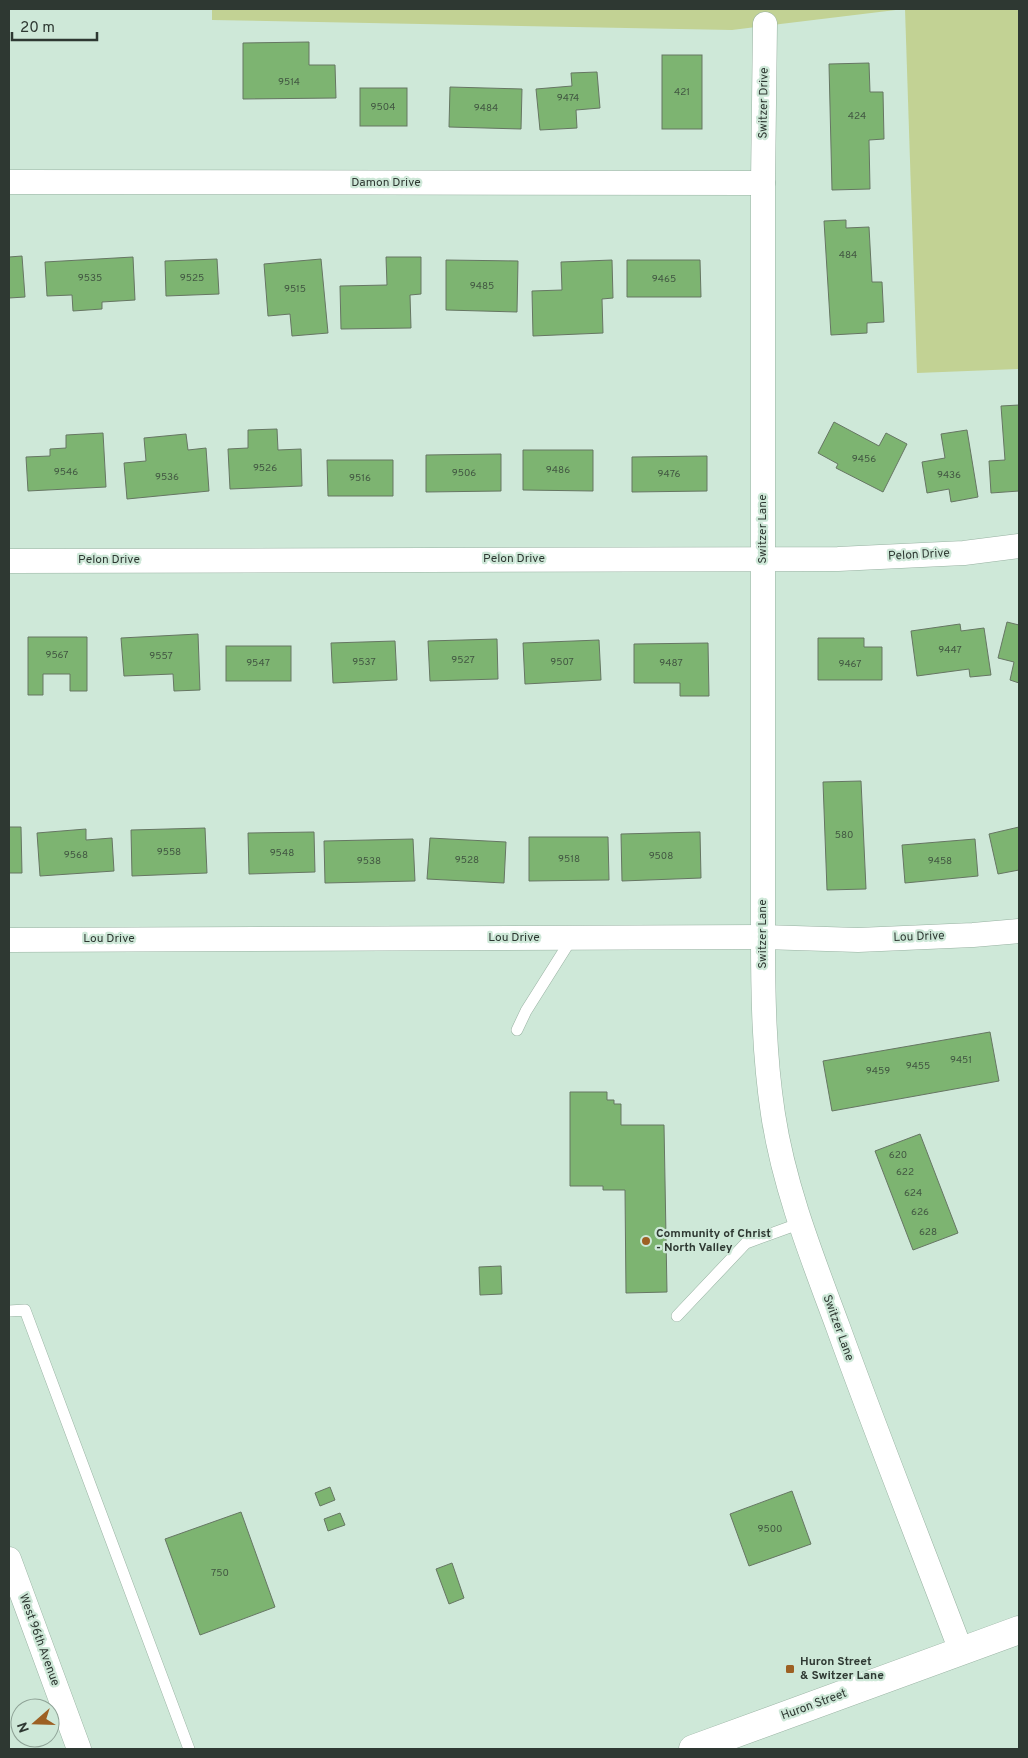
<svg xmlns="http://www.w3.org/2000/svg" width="1028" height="1758" font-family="Overpass,sans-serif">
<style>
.green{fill:#c2d294}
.building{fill:#7db471;stroke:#667663}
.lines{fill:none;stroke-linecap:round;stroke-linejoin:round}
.lane-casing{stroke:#97b1a1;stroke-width:12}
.street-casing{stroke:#97b1a1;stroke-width:25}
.secondary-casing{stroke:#97b1a1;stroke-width:29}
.lane{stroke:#fff;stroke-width:11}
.street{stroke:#fff;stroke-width:24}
.secondary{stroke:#fff;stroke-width:28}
.poi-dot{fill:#9d6023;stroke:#cee8d8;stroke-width:2}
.labels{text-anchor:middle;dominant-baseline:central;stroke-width:4.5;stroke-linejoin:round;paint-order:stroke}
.number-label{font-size:10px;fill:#425742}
.street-label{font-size:12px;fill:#2e3832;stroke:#cee8d8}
.poi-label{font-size:12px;font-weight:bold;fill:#2e3832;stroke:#cee8d8;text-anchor:start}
</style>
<rect width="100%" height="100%" fill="#cee8d8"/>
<g class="green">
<polygon points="212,9 904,9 732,30 212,20"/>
<polygon points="905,9 1019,9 1019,369 917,373"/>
</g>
<g class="building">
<polygon points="309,42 309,65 335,65 336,98 243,99 243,43"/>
<rect x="662" y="55" width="40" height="74"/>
<polygon points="869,63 870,92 883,92 884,139 869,140 870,189 832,190 829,64"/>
<polygon points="597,72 600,108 576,110 577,128 540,130 536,89 572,86 571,73"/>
<polygon points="450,87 522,89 521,129 449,127"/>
<rect x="360" y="88" width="47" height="38"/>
<polygon points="846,220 846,228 869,227 872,282 882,282 884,322 867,323 867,333 831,335 824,221"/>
<polygon points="22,256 25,297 9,298 9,257"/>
<polygon points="133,257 135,300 102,302 102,309 73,311 72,295 47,296 45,262"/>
<polygon points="386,257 421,257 421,294 410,295 411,328 341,329 340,286 387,285"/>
<polygon points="217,259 219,294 166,296 165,261"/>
<polygon points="321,259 328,333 292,336 290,314 268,316 264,264"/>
<polygon points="446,260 518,261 517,312 446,310"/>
<polygon points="612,260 613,298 602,299 603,333 533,336 532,291 562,290 561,262"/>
<polygon points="627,260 700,260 701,297 627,297"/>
<polygon points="1019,405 1019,491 991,493 989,461 1005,460 1001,406"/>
<polygon points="834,422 879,446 886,433 907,444 883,492 836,468 838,464 818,453"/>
<polygon points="277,429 278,450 301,449 302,486 230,489 228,449 248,448 248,430"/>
<polygon points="967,430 978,497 951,502 949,489 927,493 922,462 945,458 941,434"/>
<polygon points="103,433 106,487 28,491 26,457 50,456 50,449 66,448 66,435"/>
<polygon points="186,434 188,450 206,448 209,491 127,499 124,463 146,461 144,438"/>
<polygon points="523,450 593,450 593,491 523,490"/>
<polygon points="501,454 501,491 426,492 426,455"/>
<polygon points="707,456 707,491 632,492 632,457"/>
<polygon points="327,460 393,460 393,496 328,496"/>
<polygon points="1007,622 1019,625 1019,683 1010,680 1014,662 998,658"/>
<polygon points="960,624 961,631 984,628 991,675 970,677 969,669 917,676 911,631"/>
<polygon points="198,634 200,690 174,691 173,674 124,676 121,638"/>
<polygon points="28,637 87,637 87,691 70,691 70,674 43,674 43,695 28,695"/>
<polygon points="818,638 864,638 864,647 882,647 882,680 818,680"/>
<polygon points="497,639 498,679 430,681 428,641"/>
<polygon points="599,640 601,680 525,684 523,643"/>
<polygon points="395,641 397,680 333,683 331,643"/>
<polygon points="708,643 709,696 680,696 680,683 634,683 634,644"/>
<rect x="226" y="646" width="65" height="35"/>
<polygon points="861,781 866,889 827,890 823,782"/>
<polygon points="9,827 21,827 22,873 9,873"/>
<polygon points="1019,827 1019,870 998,874 989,834"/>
<polygon points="205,828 207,873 132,876 131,830"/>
<polygon points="86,829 86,840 112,838 114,871 40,876 37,833"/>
<polygon points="314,832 315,872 249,874 248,833"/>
<polygon points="700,832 701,878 622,881 621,834"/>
<polygon points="529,837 608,837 609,880 529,881"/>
<polygon points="430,838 506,842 504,883 427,879"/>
<polygon points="413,839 415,881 325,883 324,841"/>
<polygon points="975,839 978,876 905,883 902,845"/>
<polygon points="990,1032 999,1081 832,1111 823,1061"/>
<polygon points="570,1092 607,1092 607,1100 614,1100 614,1104 621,1104 621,1125 664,1125 667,1292 626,1293 625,1190 603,1190 603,1186 570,1186"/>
<polygon points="920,1134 958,1233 913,1250 875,1151"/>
<polygon points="501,1266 502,1294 480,1295 479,1267"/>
<polygon points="330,1487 335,1500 320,1506 315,1493"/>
<polygon points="792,1491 811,1544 749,1566 730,1514"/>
<polygon points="241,1512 275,1607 200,1635 165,1539"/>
<polygon points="340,1513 345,1525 328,1531 324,1519"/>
<polygon points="452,1563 464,1598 449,1604 436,1569"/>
</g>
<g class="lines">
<g class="lane-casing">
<g id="lane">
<polyline points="517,1030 526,1011 572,938"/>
<polyline points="9,1311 25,1310 189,1749"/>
<polyline points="677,1316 746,1243 801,1223"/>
</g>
</g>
<g class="street-casing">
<g id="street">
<path d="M765,24L763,183V937C763,996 764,1055 773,1114C784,1187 812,1257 838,1327C877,1435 920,1543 961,1651"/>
<polyline points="9,182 763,183"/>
<polyline points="9,561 838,559 964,553 1019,546"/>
<polyline points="9,940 763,937 858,940 973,935 1019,931"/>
<polyline points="9,1559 79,1749"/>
</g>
</g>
<g class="secondary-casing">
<polyline id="secondary" points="693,1749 1019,1630"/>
</g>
<use href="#lane" class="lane"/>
<use href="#street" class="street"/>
<use href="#secondary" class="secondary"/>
</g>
<g class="poi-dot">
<circle cx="646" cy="1241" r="5"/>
<rect x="785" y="1664" width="10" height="10" rx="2.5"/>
</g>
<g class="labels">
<g class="number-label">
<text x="289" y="82">9514</text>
<text x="682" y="92">421</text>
<text x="568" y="98">9474</text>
<text x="383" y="107">9504</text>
<text x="486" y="108">9484</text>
<text x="857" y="116">424</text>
<text x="848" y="255">484</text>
<text x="90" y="278">9535</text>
<text x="192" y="278">9525</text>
<text x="664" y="279">9465</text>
<text x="482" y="286">9485</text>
<text x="295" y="289">9515</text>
<text x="864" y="459">9456</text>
<text x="265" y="468">9526</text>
<text x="558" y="470">9486</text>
<text x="66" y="472">9546</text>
<text x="464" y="473">9506</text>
<text x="669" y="474">9476</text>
<text x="949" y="475">9436</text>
<text x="167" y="477">9536</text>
<text x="360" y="478">9516</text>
<text x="950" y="650">9447</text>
<text x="57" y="655">9567</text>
<text x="161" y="656">9557</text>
<text x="463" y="660">9527</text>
<text x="364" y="662">9537</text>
<text x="562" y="662">9507</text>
<text x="258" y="663">9547</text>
<text x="671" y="663">9487</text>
<text x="850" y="664">9467</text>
<text x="844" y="835">580</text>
<text x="169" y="852">9558</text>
<text x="282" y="853">9548</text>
<text x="76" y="855">9568</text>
<text x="661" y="856">9508</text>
<text x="569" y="859">9518</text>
<text x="467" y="860">9528</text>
<text x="369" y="861">9538</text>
<text x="940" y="861">9458</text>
<text x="961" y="1060">9451</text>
<text x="918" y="1066">9455</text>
<text x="878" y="1071">9459</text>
<text x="898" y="1155">620</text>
<text x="905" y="1172">622</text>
<text x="913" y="1193">624</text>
<text x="920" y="1212">626</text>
<text x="928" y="1232">628</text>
<text x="770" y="1529">9500</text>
<text x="220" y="1573">750</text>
</g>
<g class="street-label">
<text transform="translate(764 103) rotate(-89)">Switzer Drive</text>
<text x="386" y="183">Damon Drive</text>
<text transform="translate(763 529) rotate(-90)">Switzer Lane</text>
<text transform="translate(919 555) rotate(-3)">Pelon Drive</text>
<text x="514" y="559">Pelon Drive</text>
<text x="109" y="560">Pelon Drive</text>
<text transform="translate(763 934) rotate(-90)">Switzer Lane</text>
<text transform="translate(919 937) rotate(-2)">Lou Drive</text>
<text x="514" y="938">Lou Drive</text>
<text x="109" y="939">Lou Drive</text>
<text transform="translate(838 1328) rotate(70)">Switzer Lane</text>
<text transform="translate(39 1640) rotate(70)">West 96th Avenue</text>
<text transform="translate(814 1705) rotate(-20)">Huron Street</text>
</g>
<g class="poi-label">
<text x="656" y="1234">Community of Christ<tspan x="656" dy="14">- North Valley</tspan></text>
<text x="800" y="1662">Huron Street<tspan x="800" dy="14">&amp; Switzer Lane</tspan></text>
</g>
</g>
<rect width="1028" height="1758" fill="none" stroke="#2e3832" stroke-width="20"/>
<g transform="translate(35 1723) rotate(250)"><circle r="24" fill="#cee8d8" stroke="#8ea296"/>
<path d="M0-4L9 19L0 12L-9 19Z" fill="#9d6023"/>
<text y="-8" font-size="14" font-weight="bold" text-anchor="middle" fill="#2e3832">N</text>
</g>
<path d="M12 32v8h85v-8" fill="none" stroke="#2e3832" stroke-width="2.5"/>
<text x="20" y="32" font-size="15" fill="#2e3832" stroke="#cee8d8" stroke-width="4" paint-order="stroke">20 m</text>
</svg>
